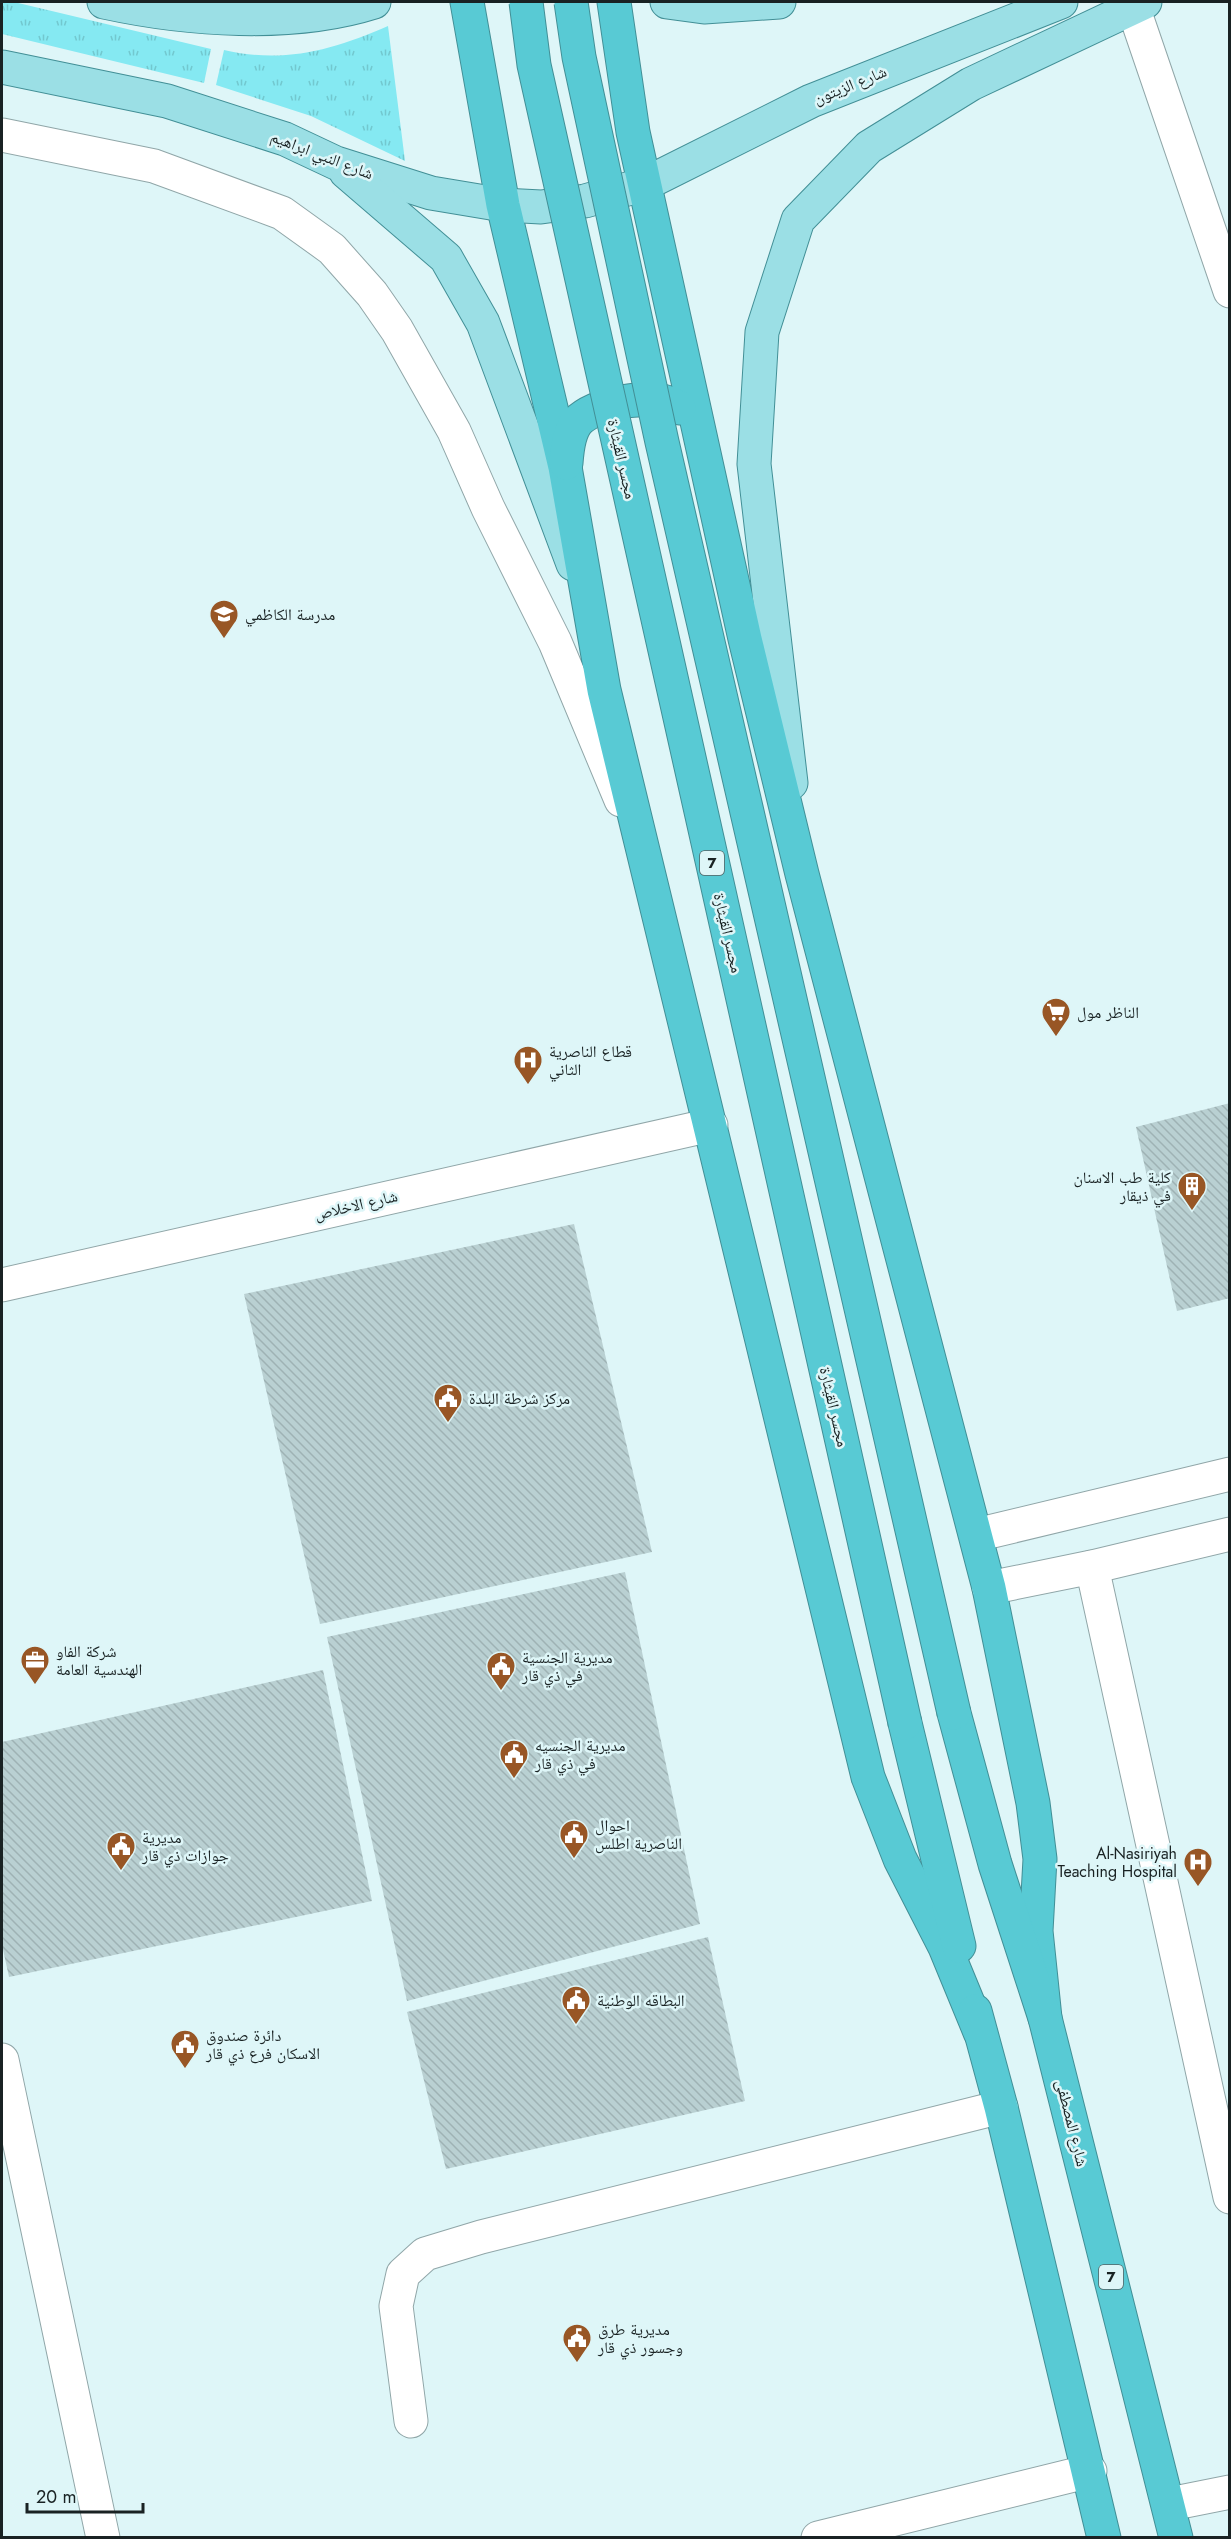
<svg xmlns="http://www.w3.org/2000/svg" width="1231" height="2539" font-family="Jost,'Noto Naskh Arabic',sans-serif">
<style>
.park{fill:url(#park-tufts)}
.building{fill:url(#building-back-hatch)}
.lines{fill:none;stroke-linecap:round;stroke-linejoin:round}
.minor-casing{stroke:#90a6a8;stroke-width:35}
.major-casing{stroke:#428f96;stroke-width:35}
.highway-casing{stroke:#428f96;stroke-width:35}
.minor{stroke:#fff;stroke-width:33}
.major{stroke:#9bdfe5;stroke-width:33}
.highway{stroke:#58cad4;stroke-width:33}
.highway-bridge-casing{stroke:#428f96;stroke-width:35;stroke-linecap:butt}
.highway-bridge{stroke:#58cad4;stroke-width:33}
.labels{text-anchor:middle;dominant-baseline:central;stroke-width:5;stroke-linejoin:round;paint-order:stroke}
.shield{fill:#def6f8;stroke:#546263;stroke-width:1.5}
.shield-label{font-size:15px;font-weight:bold;fill:#192223}
.street-label{font-size:16px;fill:#192223;stroke:#def6f8}
.poi-label{font-size:16px;fill:#192223;stroke:#def6f8;text-anchor:start}
</style>
<defs>
<pattern id="park-tufts" width="24" height="20" patternUnits="userSpaceOnUse" patternTransform="scale(1.5)"><rect width="24" height="20" fill="#85e9f2"/><path d="M3 7l-1-3M5 7V3M7 7l1-3M15 17l-1-3M17 17v-4M19 17l1-3" fill="none" stroke="#72c8cf"/></pattern>
<pattern id="building-back-hatch" width="6" height="6" patternUnits="userSpaceOnUse" patternTransform="scale(1.5)"><rect width="6" height="6" fill="#b9d0d2"/><path d="M-1 5l2 2M0 0l6 6M5-1l2 2" fill="none" stroke="#9eb2b4"/></pattern>
</defs>
<rect width="100%" height="100%" fill="#def6f8"/>
<g class="park">
<polygon points="2,2 14,2 211,49 204,83 2,34"/>
<path d="M388,26L405,161L311,116L216,85L224,50C284,64 333,50 388,26Z"/>
</g>
<g class="building">
<polygon points="1230,1103 1230,1298 1177,1311 1136,1127"/>
<polygon points="574,1224 652,1552 320,1624 244,1294"/>
<polygon points="625,1572 700,1924 407,2001 327,1637"/>
<polygon points="323,1670 372,1901 9,1977 2,1945 2,1742"/>
<polygon points="708,1937 745,2101 446,2169 407,2012"/>
</g>
<g class="lines">
<g class="minor-casing">
<g id="minor">
<polyline points="1133,7 1230,291"/>
<polyline points="2,135 154,166 282,213 332,249 372,294 397,330 454,431 488,508 555,642 621,800"/>
<polyline points="2,1285 711,1125"/>
<polyline points="976,1535 1230,1474"/>
<polyline points="1092,1567 1230,2197"/>
<polyline points="989,1588 1092,1567 1230,1534"/>
<polyline points="2,2060 103,2538"/>
<polyline points="411,2421 396,2306 403,2274 425,2254 481,2237 1001,2107"/>
<polyline points="1170,2504 1230,2492"/>
<polyline points="818,2538 1090,2471"/>
</g>
</g>
<g class="major-casing">
<g id="major">
<path d="M104,2C187,20 292,28 374,2"/>
<polyline points="667,2 704,7 779,2"/>
<polyline points="2,67 167,101 285,139 336,163 431,193 503,205 541,207 585,201 645,184 811,101 1061,2"/>
<polyline points="346,172 446,258 483,323 573,564"/>
<polyline points="791,783 754,464 762,332 798,220 869,147 971,84 1145,2"/>
</g>
</g>
<g class="highway-casing">
<g id="highway">
<polyline points="467,2 503,205 565,467 604,690 868,1777 900,1859 945,1947 980,2032"/>
<polyline points="614,2 633,132 745,639 802,874 989,1588 1033,1803 1040,1859 1036,1931 1045,2018"/>
<path d="M566,463C567,449 569,429 580,419C602,401 656,392 679,408"/>
<polyline points="954,1713 995,1864 1045,2018 1176,2538"/>
<polyline points="905,1723 959,1946"/>
<polyline points="975,2011 1001,2107 1104,2538"/>
</g>
</g>
<use href="#minor" class="minor"/>
<use href="#major" class="major"/>
<use href="#highway" class="highway"/>
<g class="highway-bridge-casing">
<g id="highway-bridge">
<polyline points="526,2 534,65 905,1723"/>
<polyline points="571,2 579,57 662,442 954,1713"/>
</g>
</g>
<use href="#highway-bridge" class="highway-bridge"/>
</g>
<defs>
<g id="school-pin" transform="scale(1.5)"><path d="M0 17L-7.5 6A9.5 9.5 0 1 1 7.5 6Z" fill="#985625" stroke="#def6f8"/><path d="M0-5L7-2L0 1L-7-2ZM-4 1L0 2.5L4 1V4Q0 6-4 4Z" fill="#fff"/></g>
<g id="supermarket-pin" transform="scale(1.5)"><path d="M0 17L-7.5 6A9.5 9.5 0 1 1 7.5 6Z" fill="#985625" stroke="#def6f8"/><path d="M-6-5.5h2.5l.6 2H6L4.5 2H-2.5L-4.4-4H-6ZM-1.5 3.2a1.3 1.3 0 1 0 .1 0ZM3 3.2a1.3 1.3 0 1 0 .1 0Z" fill="#fff"/></g>
<g id="hospital-pin" transform="scale(1.5)"><path d="M0 17L-7.5 6A9.5 9.5 0 1 1 7.5 6Z" fill="#985625" stroke="#def6f8"/><path d="M-5-5h3v3.5h4V-5h3V5h-3V1.5h-4V5h-3Z" fill="#fff"/></g>
<g id="building-pin" transform="scale(1.5)"><path d="M0 17L-7.5 6A9.5 9.5 0 1 1 7.5 6Z" fill="#985625" stroke="#def6f8"/><path d="M-4-6H4V6H1V3H-1V6H-4ZM-2.5-4.3h1.7v1.8h-1.7ZM.8-4.3h1.7v1.8H.8ZM-2.5-1h1.7V.8h-1.7ZM.8-1h1.7V.8H.8Z" fill="#fff"/></g>
<g id="civic-pin" transform="scale(1.5)"><path d="M0 17L-7.5 6A9.5 9.5 0 1 1 7.5 6Z" fill="#985625" stroke="#def6f8"/><path d="M-.6-6.5H3V-4.5H.6V-3L4-1V1h2V6H-6V1h2V-1L-.6-3ZM-1.2 2.5V6h2.4V2.5Z" fill="#fff"/></g>
<g id="office-pin" transform="scale(1.5)"><path d="M0 17L-7.5 6A9.5 9.5 0 1 1 7.5 6Z" fill="#985625" stroke="#def6f8"/><path d="M-6-3h4V-5.5h4V-3h4V5H-6ZM-1-4.5V-3h2v-1.5ZM-6 0V1H6V0Z" fill="#fff"/></g>
</defs>
<g fill-rule="evenodd">
<use href="#school-pin" x="224" y="614"/>
<use href="#supermarket-pin" x="1056" y="1012"/>
<use href="#hospital-pin" x="528" y="1060"/>
<use href="#building-pin" x="1192" y="1186"/>
<use href="#civic-pin" x="448" y="1398"/>
<use href="#office-pin" x="35" y="1660"/>
<use href="#civic-pin" x="501" y="1666"/>
<use href="#civic-pin" x="514" y="1754"/>
<use href="#civic-pin" x="574" y="1834"/>
<use href="#civic-pin" x="121" y="1846"/>
<use href="#hospital-pin" x="1198" y="1862"/>
<use href="#civic-pin" x="576" y="2000"/>
<use href="#civic-pin" x="185" y="2044"/>
<use href="#civic-pin" x="577" y="2338"/>
</g>
<g class="labels">
<g class="shield">
<rect x="700" y="851" width="24" height="24" rx="4.5"/>
<rect x="1099" y="2265" width="24" height="24" rx="4.5"/>
</g>
<g class="shield-label">
<text x="712" y="863">7</text>
<text x="1111" y="2277">7</text>
</g>
<g class="street-label">
<text transform="translate(850 85) rotate(-22)">شارع الزيتون</text>
<text transform="translate(322 155) rotate(21)">شارع النبي ابراهيم</text>
<text transform="translate(622 459) rotate(77)">مجسر القيثارة</text>
<text transform="translate(728 933) rotate(77)">مجسر القيثارة</text>
<text transform="translate(356 1205) rotate(-13)">شارع الاخلاص</text>
<text transform="translate(834 1407) rotate(77)">مجسر القيثارة</text>
<text transform="translate(1072 2123) rotate(76)">شارع المصطفى</text>
</g>
<g class="poi-label">
<text x="245" y="614">مدرسة الكاظمي</text>
<text x="1077" y="1012">الناظر مول</text>
<text x="549" y="1051">قطاع الناصرية<tspan x="549" dy="18">الثاني</tspan></text>
<text x="1171" y="1177" text-anchor="end">كلية طب الاسنان<tspan x="1171" dy="18">في ذيقار</tspan></text>
<text x="469" y="1398">مركز شرطة البلدة</text>
<text x="56" y="1651">شركة الفاو<tspan x="56" dy="18">الهندسية العامة</tspan></text>
<text x="522" y="1657">مديرية الجنسية<tspan x="522" dy="18">في ذي قار</tspan></text>
<text x="535" y="1745">مديرية الجنسيه<tspan x="535" dy="18">في ذي قار</tspan></text>
<text x="595" y="1825">احوال<tspan x="595" dy="18">الناصرية اطلس</tspan></text>
<text x="142" y="1837">مديرية<tspan x="142" dy="18">جوازات ذي قار</tspan></text>
<text x="1177" y="1853" text-anchor="end">Al-Nasiriyah<tspan x="1177" dy="18">Teaching Hospital</tspan></text>
<text x="597" y="2000">البطاقه الوطنية</text>
<text x="206" y="2035">دائرة صندوق<tspan x="206" dy="18">الاسكان فرع ذي قار</tspan></text>
<text x="598" y="2329">مديرية طرق<tspan x="598" dy="18">وجسور ذي قار</tspan></text>
</g>
</g>
<rect width="1231" height="2539" fill="none" stroke="#192223" stroke-width="6"/>
<path d="M27 2503v9h116v-9" fill="none" stroke="#192223" stroke-width="3"/>
<text x="36" y="2503" font-size="18" fill="#192223" stroke="#def6f8" stroke-width="4.5" paint-order="stroke">20 m</text>
</svg>
